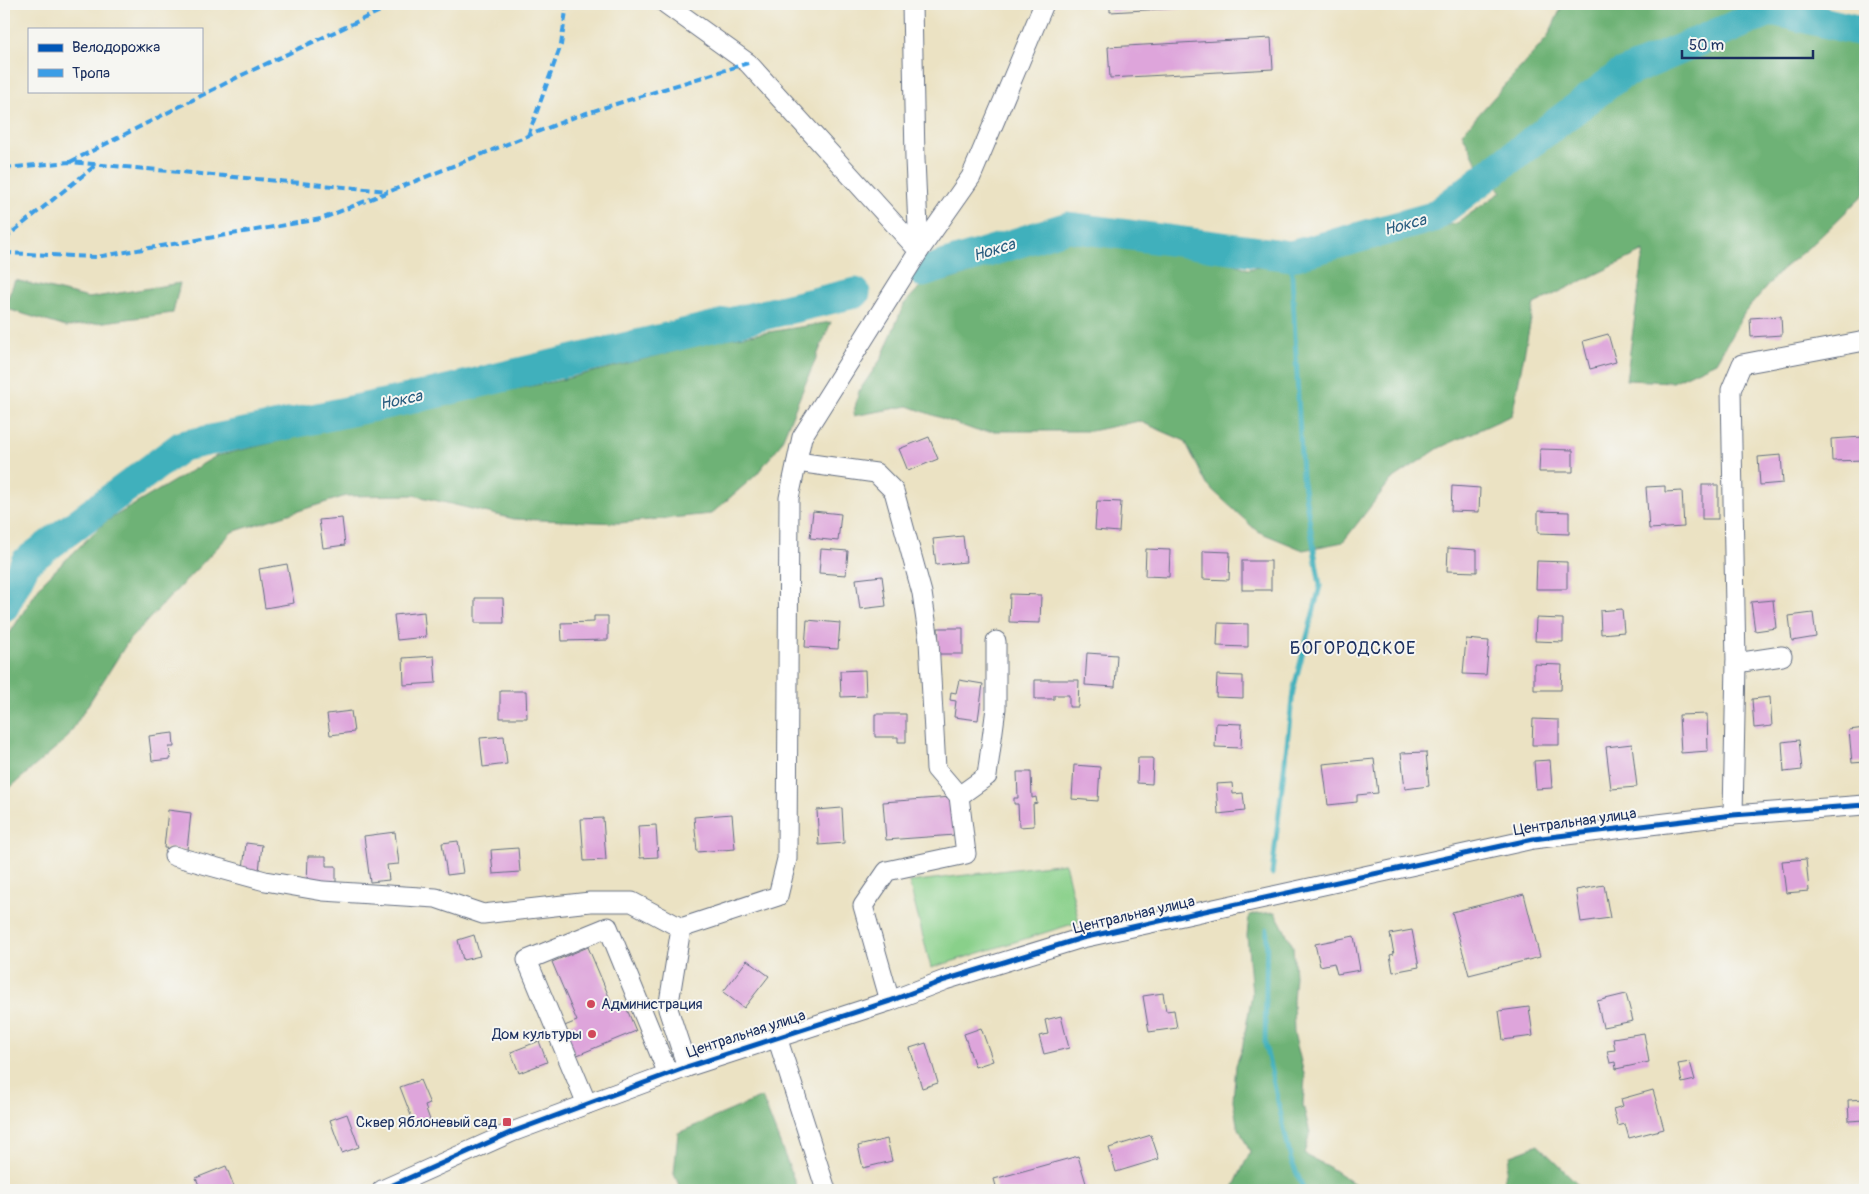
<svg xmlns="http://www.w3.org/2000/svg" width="1869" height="1194" font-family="Pangolin,sans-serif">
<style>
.green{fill:#89d08a;stroke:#528074}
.forest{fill:#6eb276;stroke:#44706a}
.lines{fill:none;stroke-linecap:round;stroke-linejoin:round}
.stream{stroke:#41b0bc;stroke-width:5}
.river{stroke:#41b0bc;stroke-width:31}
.building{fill:#dea5db}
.minor-casing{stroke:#646e81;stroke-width:21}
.minor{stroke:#fff;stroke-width:19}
.quiet{stroke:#3b9de6;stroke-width:4;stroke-dasharray:8 4;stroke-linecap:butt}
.cycleway-casing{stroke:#f6f6f2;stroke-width:8}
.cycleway{stroke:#0057b8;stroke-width:5}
.poi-dot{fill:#d1495b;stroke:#f6f6f2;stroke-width:2}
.labels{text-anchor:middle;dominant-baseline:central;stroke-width:4;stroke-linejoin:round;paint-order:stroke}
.street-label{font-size:15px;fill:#1b2f5e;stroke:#f6f6f2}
.poi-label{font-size:15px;fill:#1b2f5e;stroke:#f6f6f2;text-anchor:end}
.water-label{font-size:16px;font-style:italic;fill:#285c7f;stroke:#f6f6f2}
.quarter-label{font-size:18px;letter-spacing:1px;fill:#1b2f5e;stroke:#f6f6f2}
</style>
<rect width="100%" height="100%" fill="#f6f6f2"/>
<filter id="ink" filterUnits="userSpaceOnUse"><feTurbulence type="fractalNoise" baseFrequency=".02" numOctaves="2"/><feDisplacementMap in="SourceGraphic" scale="10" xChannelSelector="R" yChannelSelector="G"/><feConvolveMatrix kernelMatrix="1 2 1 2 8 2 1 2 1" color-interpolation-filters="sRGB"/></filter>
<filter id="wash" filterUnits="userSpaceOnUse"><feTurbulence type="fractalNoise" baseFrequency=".0096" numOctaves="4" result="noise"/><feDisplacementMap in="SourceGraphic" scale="20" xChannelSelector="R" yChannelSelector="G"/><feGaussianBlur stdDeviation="1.12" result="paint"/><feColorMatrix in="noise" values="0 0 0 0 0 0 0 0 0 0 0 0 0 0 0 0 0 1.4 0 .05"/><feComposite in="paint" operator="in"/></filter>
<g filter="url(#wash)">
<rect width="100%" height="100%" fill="#ebe2c3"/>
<polygon class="green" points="1065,863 1079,922 931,968 909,882"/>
<g class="forest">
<polygon points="1563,4 1814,4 1812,8 1865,35 1865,193 1816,241 1780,271 1745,312 1716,362 1673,382 1626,380 1644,251 1534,304 1512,415 1439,448 1391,480 1343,542 1303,550 1257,531 1207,485 1185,441 1139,421 1091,431 977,431 908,406 853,416 859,391 881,359 904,304 921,286 952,279 1062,242 1124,245 1218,257 1248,269 1308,258 1457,223 1501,192 1480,169 1462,133 1547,38"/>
<polygon points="15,280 89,298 180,283 173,313 66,327 4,308"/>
<polygon points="831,322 780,445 756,475 711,514 620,523 514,519 413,495 346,496 232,532 129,640 67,738 4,793 4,642 42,583 105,522 216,456 433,405 557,381 719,340"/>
<polygon points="1275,912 1293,946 1295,976 1293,1000 1294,1033 1305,1078 1303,1105 1310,1133 1304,1154 1329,1167 1364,1190 1232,1190 1250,1152 1237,1124 1233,1100 1236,1065 1242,1049 1252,994 1247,936 1249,915"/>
<polygon points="762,1097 798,1190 681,1190 674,1174 678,1133"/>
<polygon points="1538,1145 1576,1182 1581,1190 1501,1190 1511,1155"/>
</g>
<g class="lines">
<g class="stream">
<polyline points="1272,874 1293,691 1320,586 1302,476 1291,256"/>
<polyline points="1267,929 1265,1044 1291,1160 1304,1190"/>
</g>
<g class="river">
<polyline points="923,272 1068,227 1291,256 1433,217 1620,75 1772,10 1865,32"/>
<polyline points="4,606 26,562 182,446 418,397 855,293"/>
</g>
</g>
<g id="blocks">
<g class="building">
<polygon points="1110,4 1180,4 1180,8 1110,12"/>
<polygon points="1271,38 1273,69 1110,78 1108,47"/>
<polygon points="1781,316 1782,335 1751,337 1750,318"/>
<polygon points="1608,334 1616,362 1590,369 1583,341"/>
<polygon points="929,437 938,459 908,471 899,449"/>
<polygon points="1863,437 1864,460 1832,461 1831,439"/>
<polygon points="1540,449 1573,450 1573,472 1539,472"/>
<polygon points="1781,455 1783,483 1760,485 1758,457"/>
<rect x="1702" y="485" width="16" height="34"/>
<polygon points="1452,486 1480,488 1479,512 1451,511"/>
<polygon points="1665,486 1665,492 1682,491 1684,527 1649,529 1646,487"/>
<polygon points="1097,501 1121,502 1119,532 1095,530"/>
<polygon points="813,511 841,514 838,541 810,538"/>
<polygon points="1538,511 1569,512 1569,534 1538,533"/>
<polygon points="342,518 345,545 323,548 319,520"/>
<polygon points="963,536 966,562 936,565 933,539"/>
<polygon points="1448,548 1477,550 1477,572 1447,571"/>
<polygon points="821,549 848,551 846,575 819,573"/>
<polygon points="1146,549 1170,550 1169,577 1145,576"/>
<polygon points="1203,551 1230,552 1229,580 1203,579"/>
<rect x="1242" y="561" width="29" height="29"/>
<polygon points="1537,561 1567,562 1567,589 1536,589"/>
<polygon points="287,564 294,603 265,608 259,569"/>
<polygon points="882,576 886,606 860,609 856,579"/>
<polygon points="1010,594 1041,595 1040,623 1009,622"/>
<polygon points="475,598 503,598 504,623 475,623"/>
<polygon points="1773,600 1776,628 1755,631 1751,602"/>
<polygon points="1622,609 1624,632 1601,634 1600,611"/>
<polygon points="424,612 426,637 397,640 394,615"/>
<polygon points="1813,613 1816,637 1792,641 1789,616"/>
<polygon points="594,616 608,616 608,640 562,641 561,623 594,622"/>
<polygon points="1536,618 1563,619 1563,642 1535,641"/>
<polygon points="807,620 840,623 838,649 805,647"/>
<polygon points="1218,623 1248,624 1248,647 1217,646"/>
<polygon points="938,628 963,628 963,654 939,654"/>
<polygon points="1466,639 1489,641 1486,675 1463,674"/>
<polygon points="1087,653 1117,655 1115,687 1085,685"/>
<polygon points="434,656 436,683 404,685 403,658"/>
<polygon points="1534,664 1562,665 1561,690 1534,690"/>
<polygon points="865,670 866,696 841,697 840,671"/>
<polygon points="1217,675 1243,676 1243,698 1216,697"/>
<polygon points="959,680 983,684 978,720 954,717 956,701 950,700 951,692 956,693"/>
<polygon points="1035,680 1079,680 1078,707 1069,707 1069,695 1054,695 1054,699 1035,699"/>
<polygon points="500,691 526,691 527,718 500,718"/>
<polygon points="1770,697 1772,726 1754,728 1752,699"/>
<polygon points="351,711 354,732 330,735 327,714"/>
<polygon points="875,714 906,714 906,742 898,742 898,737 875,737"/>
<polygon points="1707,714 1708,751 1681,753 1679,715"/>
<polygon points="1533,719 1559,720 1559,745 1532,745"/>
<polygon points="1216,723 1242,724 1241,748 1215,747"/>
<polygon points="1865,728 1865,762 1852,763 1849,730"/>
<polygon points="173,733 174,747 169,747 171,759 152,761 149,736"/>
<polygon points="504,736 507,764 483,767 480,738"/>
<polygon points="1799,740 1802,770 1784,772 1782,742"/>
<polygon points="1632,744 1637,787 1611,789 1606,747"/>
<polygon points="1426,752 1429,786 1405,789 1401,753"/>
<polygon points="1138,758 1153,758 1152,784 1137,783"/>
<polygon points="1374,759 1378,793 1357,795 1357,802 1328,805 1323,764"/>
<polygon points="1550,760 1552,788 1536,789 1534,761"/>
<polygon points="1074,765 1100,767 1098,801 1072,799"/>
<polygon points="1017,772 1031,772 1032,798 1036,797 1037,803 1033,804 1034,826 1019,827 1018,804 1014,804 1014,798 1018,798"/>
<polygon points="1232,783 1233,794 1243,793 1245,811 1218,814 1216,784"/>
<polygon points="952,797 955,835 886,840 883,802"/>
<polygon points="842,808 844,843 819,845 817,810"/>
<polygon points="168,810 191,813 187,850 164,848"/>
<polygon points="732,814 735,849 697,852 694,817"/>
<polygon points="603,818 606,860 584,861 581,819"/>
<polygon points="656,825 658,857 640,858 638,826"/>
<polygon points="395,832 399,864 387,865 389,880 370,882 364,836"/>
<polygon points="458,841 463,873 447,875 442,843"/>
<polygon points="246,843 262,845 259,871 243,869"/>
<polygon points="518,848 520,872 493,874 491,850"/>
<polygon points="308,856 326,856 326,866 336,866 336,886 307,885"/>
<polygon points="1806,859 1809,891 1786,893 1782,861"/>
<polygon points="1604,885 1610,918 1581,922 1576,890"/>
<polygon points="1524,894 1540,957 1469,975 1452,912"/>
<polygon points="1412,930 1419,967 1393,972 1390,955 1394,954 1390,934"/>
<polygon points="474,935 480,956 463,960 458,940"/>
<polygon points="1354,936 1360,970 1337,974 1334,963 1320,966 1315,944"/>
<polygon points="588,947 613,1006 624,1002 636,1031 575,1056 562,1027 577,1021 552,962"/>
<polygon points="747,960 769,976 744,1008 723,992"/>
<polygon points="1163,993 1166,1011 1174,1010 1177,1028 1149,1032 1143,996"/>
<polygon points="1626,994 1633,1021 1603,1027 1597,1001"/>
<polygon points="1529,1007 1533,1036 1503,1040 1499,1011"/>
<polygon points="1061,1016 1069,1048 1044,1054 1039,1036 1048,1034 1045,1020"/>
<polygon points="981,1028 993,1061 975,1067 964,1034"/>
<polygon points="1644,1033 1649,1062 1616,1069 1615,1062 1610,1063 1607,1051 1615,1050 1613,1038"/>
<polygon points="539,1041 547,1062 519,1073 511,1052"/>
<polygon points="926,1043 938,1083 922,1088 910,1048"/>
<polygon points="1690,1062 1695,1080 1682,1083 1678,1064"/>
<polygon points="420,1080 430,1104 425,1106 430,1120 415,1126 400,1087"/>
<polygon points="1653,1090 1664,1129 1629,1138 1625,1124 1618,1126 1613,1109 1623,1106 1621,1099"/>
<polygon points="1865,1099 1865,1120 1849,1121 1848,1100"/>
<polygon points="347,1114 359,1147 342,1153 330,1120"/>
<polygon points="1151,1135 1159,1159 1116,1172 1109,1148"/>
<polygon points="887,1139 892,1161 863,1168 858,1146"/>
<polygon points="1078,1156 1088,1190 997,1190 994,1179"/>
<polygon points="226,1166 235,1189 201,1190 196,1178"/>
</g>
</g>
</g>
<g filter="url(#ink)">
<use href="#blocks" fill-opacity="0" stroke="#646e81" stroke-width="1"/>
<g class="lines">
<g class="minor-casing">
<g id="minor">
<polyline points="666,4 748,63 919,251 971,177 1044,4"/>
<polyline points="797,462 876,473 894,491 922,593 929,641 936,769 959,796 966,854 887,871 863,906 890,1001"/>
<polyline points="1736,663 1782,656"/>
<polyline points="959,796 987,776 996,708 996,641"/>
<polyline points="1733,815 1736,663 1731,390 1742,364 1865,341"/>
<polyline points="174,856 265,881 323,891 436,898 483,914 590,902 632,902 681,928"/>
<polyline points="777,1037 826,1190"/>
<polyline points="687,1067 668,1009 681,928 778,896 787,859 789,498 802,437 919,251 915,159 912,4"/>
<polyline points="587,1104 527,960 608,927 668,1074"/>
<polyline points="382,1190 512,1132 687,1067 890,1001 945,980 1082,938 1533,839 1733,815 1865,805"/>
</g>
</g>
<use href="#minor" class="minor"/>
<g class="quiet">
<polyline points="528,136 561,45 567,4"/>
<polyline points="70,162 242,75 395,4"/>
<polyline points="4,168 70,162 388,191"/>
<polyline points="4,239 97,164"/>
<polyline points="4,253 96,257 321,219 577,116 748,63"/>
</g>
<g class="cycleway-casing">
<polyline id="cycleway" points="382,1190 512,1132 687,1067 890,1001 945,980 1082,938 1533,839 1733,815 1865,805"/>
</g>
<use href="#cycleway" class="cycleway"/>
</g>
</g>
<g class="poi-dot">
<circle cx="591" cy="1004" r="5"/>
<circle cx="592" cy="1034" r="5"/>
<rect x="502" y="1117" width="10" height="10" rx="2.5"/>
</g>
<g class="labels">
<g class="street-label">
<text transform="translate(1575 822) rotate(-8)">Центральная улица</text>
<text transform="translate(1134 915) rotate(-13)">Центральная улица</text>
<text transform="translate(746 1034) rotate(-18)">Центральная улица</text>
</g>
<g class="poi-label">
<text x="601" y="1004" text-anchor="start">Администрация</text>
<text x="582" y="1034">Дом культуры</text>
<text x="497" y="1122">Сквер Яблоневый сад</text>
</g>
<g class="water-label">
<text transform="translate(1405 225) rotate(-15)">Нокса</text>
<text transform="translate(994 250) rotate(-17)">Нокса</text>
<text transform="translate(401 400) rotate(-12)">Нокса</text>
</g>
<g class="quarter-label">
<text x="1353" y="648">БОГОРОДСКОЕ</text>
</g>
</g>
<rect width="1869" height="1194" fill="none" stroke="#f6f6f2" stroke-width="20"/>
<rect x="28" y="28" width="175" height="65" fill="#f6f6f2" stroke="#9ea6b7"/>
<rect x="38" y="44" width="25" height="8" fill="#0057b8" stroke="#9ea6b7"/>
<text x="72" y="52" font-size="15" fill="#1b2f5e">Велодорожка</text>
<rect x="38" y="69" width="25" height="8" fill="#3b9de6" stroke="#9ea6b7"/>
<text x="72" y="78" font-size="15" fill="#1b2f5e">Тропа</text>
<path d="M1682 50v8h131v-8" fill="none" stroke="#1b2f5e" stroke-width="2.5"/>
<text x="1689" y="50" font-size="15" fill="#1b2f5e" stroke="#f6f6f2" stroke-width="4" paint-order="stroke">50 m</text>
</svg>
